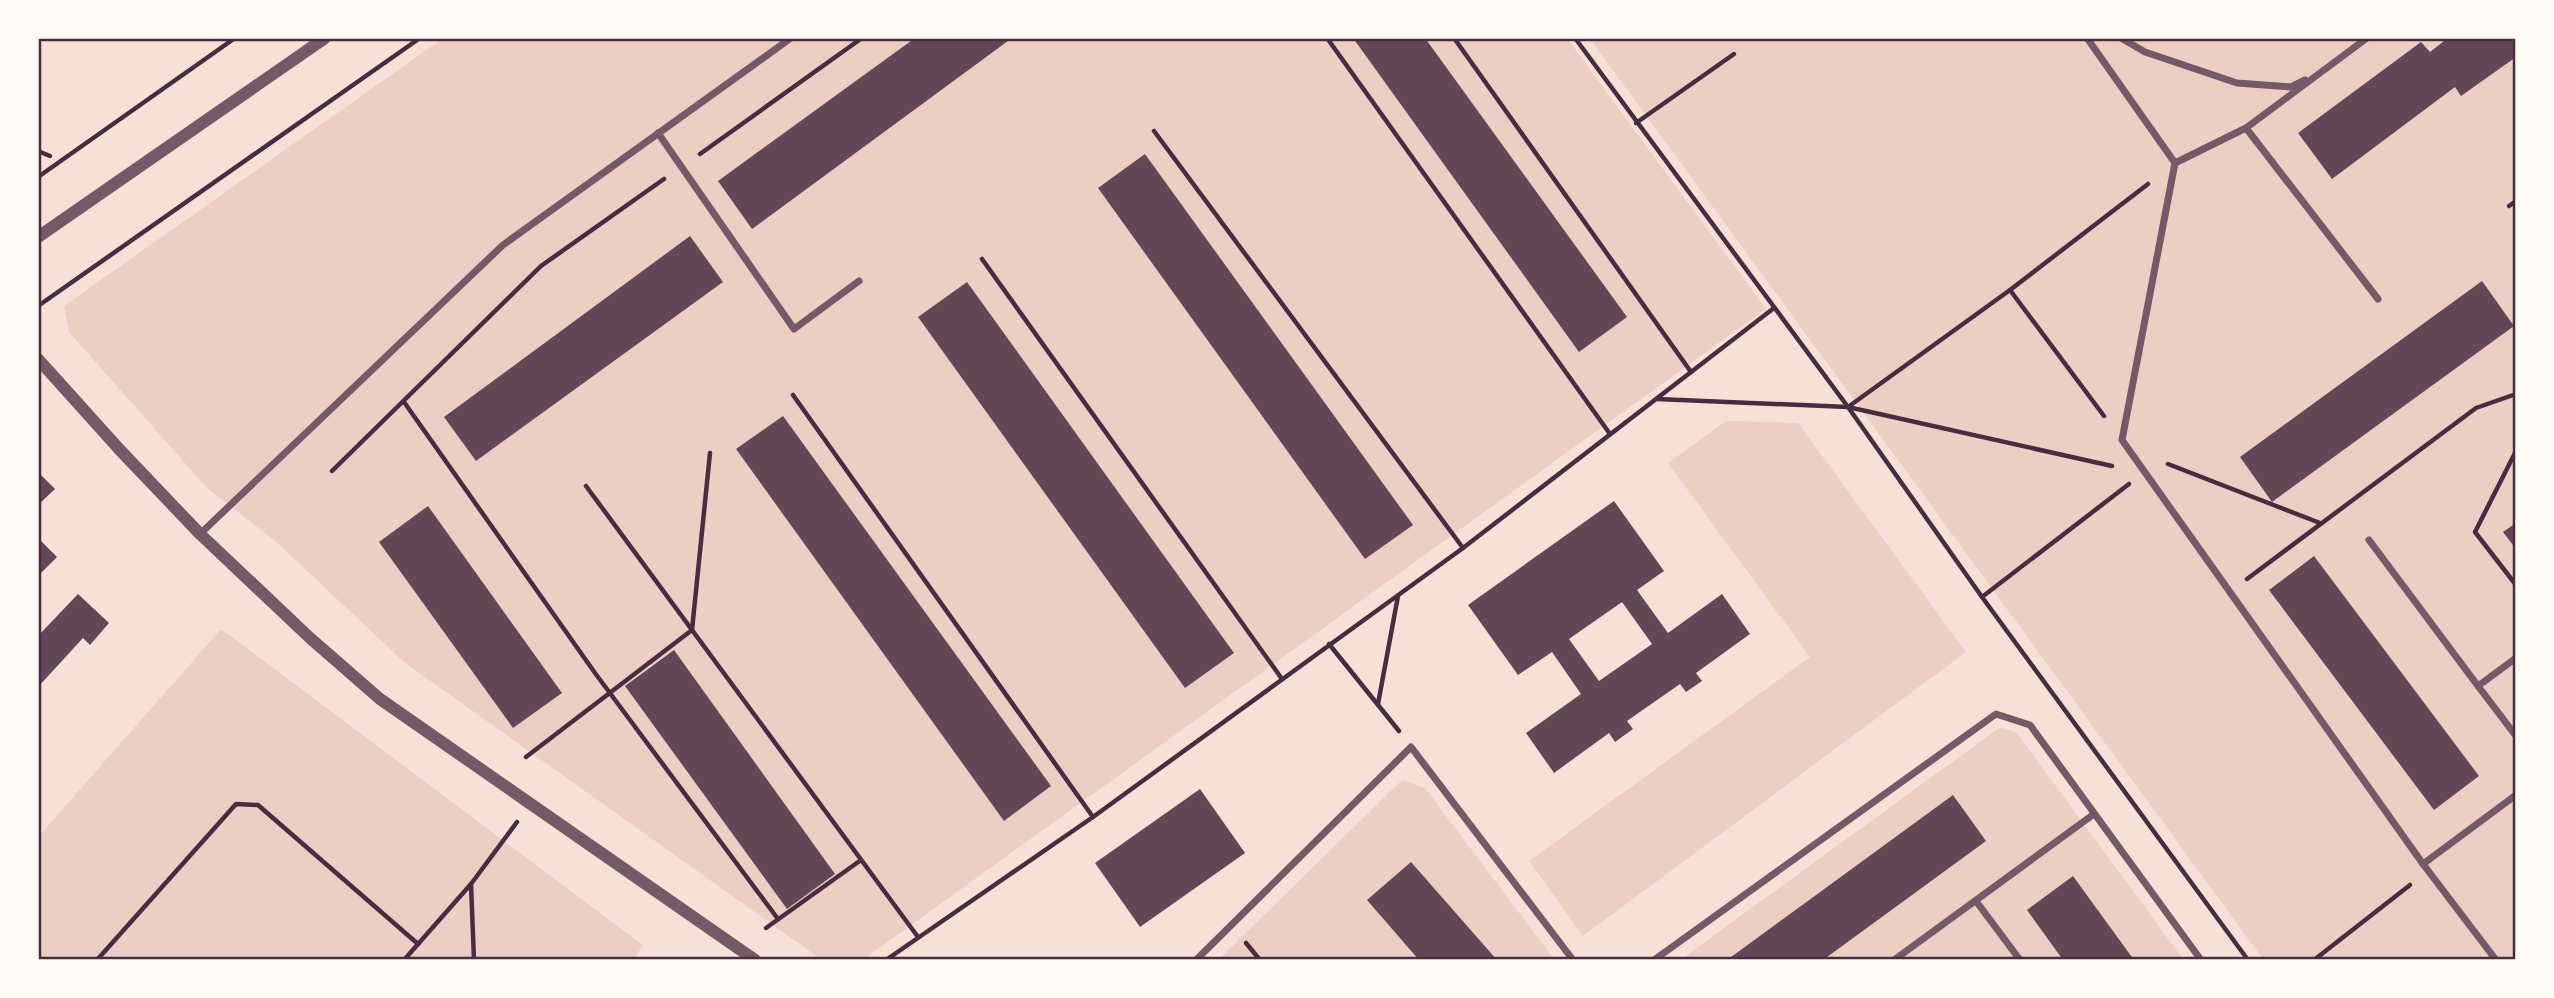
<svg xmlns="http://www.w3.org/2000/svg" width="2554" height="998" font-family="Cabin,sans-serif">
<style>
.green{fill:#ebcfc5}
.building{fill:#644757;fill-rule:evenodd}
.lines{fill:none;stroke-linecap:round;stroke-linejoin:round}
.path{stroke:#4a2c40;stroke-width:4.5}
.minor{stroke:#755966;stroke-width:7}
.tertiary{stroke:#755966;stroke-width:12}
.neatline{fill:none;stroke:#4a2c40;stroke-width:2.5}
</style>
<rect width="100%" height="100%" fill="#f7e1d7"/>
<g class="green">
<polygon points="1567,38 1766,309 864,959 822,960 404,662 274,540 207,488 69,332 64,306 442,39"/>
<polygon points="1590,39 2515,39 2515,959 2263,959"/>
<polygon points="1726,421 1798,423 1966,652 1583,936 1529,861 1810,657 1668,463"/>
<polygon points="221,629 643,945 633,960 39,960 39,836"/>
<polygon points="1999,728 2016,732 2183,959 1680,960"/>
<polygon points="1402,780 1425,788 1554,959 1218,960"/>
</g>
<g class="building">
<polygon points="915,38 1012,38 752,229 718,181"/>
<polygon points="1353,38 1425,38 1627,317 1579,352"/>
<polygon points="2448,38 2516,38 2516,57 2461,96 2455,87 2332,179 2298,133 2421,42 2430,52"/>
<polygon points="1145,154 1413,525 1365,559 1098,188"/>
<polygon points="690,236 723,282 476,461 444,417"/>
<polygon points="2482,281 2514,326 2272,502 2240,457"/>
<polygon points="967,282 1234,653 1185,688 918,317"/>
<polygon points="783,416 1051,786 1004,821 736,449"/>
<polygon points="38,472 55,489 38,505"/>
<path d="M1614,501L1664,571L1637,590L1668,633L1722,594L1750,634L1696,673L1702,681L1686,692L1680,684L1627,721L1633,729L1615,742L1609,733L1554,773L1526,733L1581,694L1552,652L1518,675L1468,605ZM1622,602L1652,644L1599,681L1569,639Z"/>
<polygon points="428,506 562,693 513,728 379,542"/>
<polygon points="2516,523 2516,549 2503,532"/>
<polygon points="38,538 57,557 38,576"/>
<polygon points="2314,556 2479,776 2434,810 2269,590"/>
<polygon points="78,594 109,623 90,645 83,638 38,687 38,636"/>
<polygon points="674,650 835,874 787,909 625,686"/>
<polygon points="1200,789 1245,853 1140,927 1095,863"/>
<polygon points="1953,795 1986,841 1823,960 1727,960"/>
<polygon points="1411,862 1497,960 1419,960 1367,900"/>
<polygon points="2073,876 2134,960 2063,960 2027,910"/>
</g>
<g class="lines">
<g class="path">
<polyline points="1327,38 1610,434"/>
<polyline points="1454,38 1691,372"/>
<polyline points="1575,38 1848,407 1982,597 2248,960"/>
<polyline points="1636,123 1734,54"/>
<polyline points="1154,131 1463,548"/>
<polyline points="38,151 50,156"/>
<polyline points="700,154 862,38"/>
<polyline points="38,177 235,38"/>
<polyline points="2509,206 2516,201"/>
<polyline points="982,259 1282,679"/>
<polyline points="2010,290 2104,416"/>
<polyline points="38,306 420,38"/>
<polyline points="793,395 1093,817"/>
<polyline points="1657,399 1848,407 2010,290 2148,184"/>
<polyline points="404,402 595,673 778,919"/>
<polyline points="1848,407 2112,466"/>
<polyline points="2516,451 2475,532 2516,585"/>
<polyline points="2168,464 2320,523"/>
<polyline points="332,471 541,266 664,179"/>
<polyline points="586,486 918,937"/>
<polyline points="2247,579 2476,408 2516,394"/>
<polyline points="1982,597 2129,484"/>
<polyline points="1329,644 1399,731"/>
<polyline points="1378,704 1398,596"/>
<polyline points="526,757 692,630 710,453"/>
<polyline points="471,884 474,960"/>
<polyline points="766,928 861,860"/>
<polyline points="1246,943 1260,960"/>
<polyline points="97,960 236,804 258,805 418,944"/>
<polyline points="404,960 471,884 517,822"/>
<polyline points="886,960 1093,817 1463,548 1774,308"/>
<polyline points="2314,960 2410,885"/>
</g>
<g class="minor">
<polyline points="2087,38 2175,163"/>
<polyline points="2121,38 2145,52 2237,83 2291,87 2305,80"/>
<polyline points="2367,38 2246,128 2175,163 2122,440 2423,864 2496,960"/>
<polyline points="2246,128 2378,299"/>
<polyline points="658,133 794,329 859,281"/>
<polyline points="200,534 503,245 791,38"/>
<polyline points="2369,540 2478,686"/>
<polyline points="2516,658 2478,686 2516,736"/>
<polyline points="2423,864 2516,795"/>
<polyline points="1976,901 2020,960"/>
<polyline points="1196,960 1411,747 1573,960"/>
<polyline points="1654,960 1996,714 2030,725 2201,960"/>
<polyline points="1894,960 2094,814"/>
</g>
<g class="tertiary">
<polyline points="38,237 325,38"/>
<polyline points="38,359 119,449 200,534 310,638 380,699 755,960"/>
</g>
</g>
<rect width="2554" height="998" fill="none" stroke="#fffaf5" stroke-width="80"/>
<rect x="40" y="40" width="2474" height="918" class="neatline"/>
</svg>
